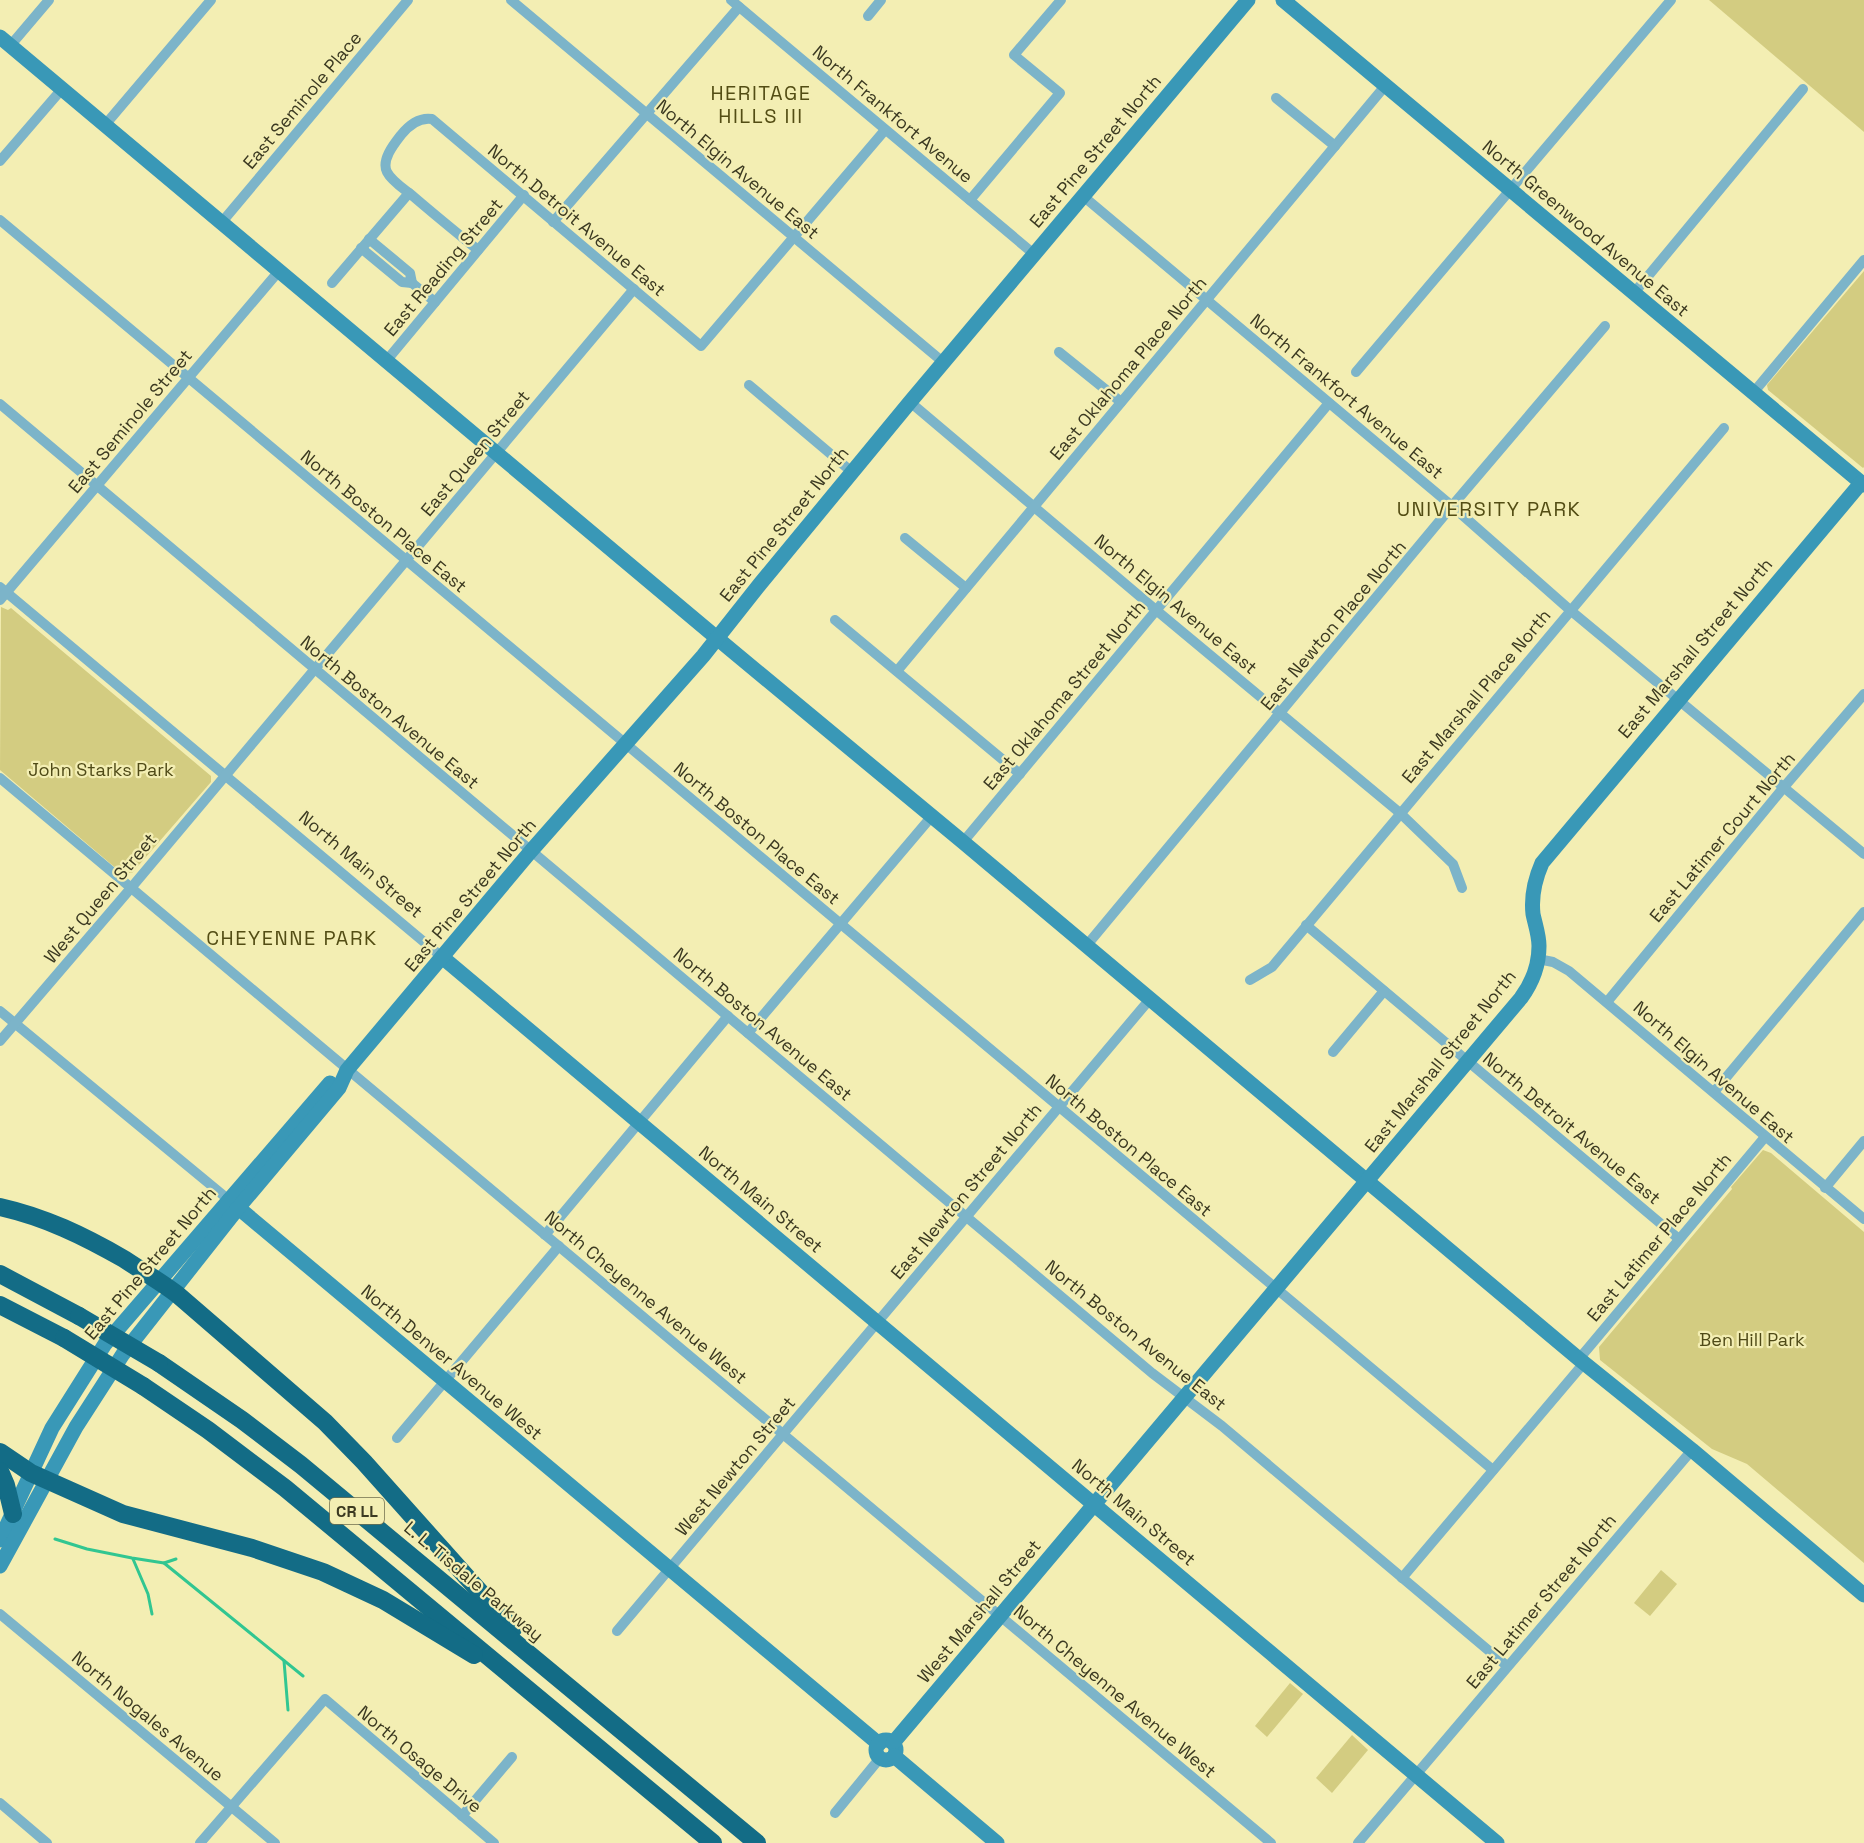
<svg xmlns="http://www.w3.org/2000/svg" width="1864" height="1843" font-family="'Space Grotesk',sans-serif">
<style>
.green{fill:#d3cc81}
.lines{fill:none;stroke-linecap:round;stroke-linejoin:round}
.stream{stroke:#31c691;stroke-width:3}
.street{stroke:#7cb4c9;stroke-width:10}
.secondary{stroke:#3998b7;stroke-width:15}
.highway{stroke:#136c86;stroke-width:18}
.highway-bridge{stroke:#136c86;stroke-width:18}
.labels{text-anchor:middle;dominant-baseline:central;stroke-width:4.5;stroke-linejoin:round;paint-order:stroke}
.shield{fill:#f3eeb3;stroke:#726f4d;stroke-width:1.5}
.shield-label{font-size:16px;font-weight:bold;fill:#3b3921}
.street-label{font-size:18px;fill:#3b3921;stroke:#f3eeb3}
.park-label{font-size:18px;fill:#4f4a17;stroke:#f3eeb3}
.neighbourhood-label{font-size:20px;letter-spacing:1.5px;fill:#534d14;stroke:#f3eeb3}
</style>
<rect width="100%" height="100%" fill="#f3eeb3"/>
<g class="green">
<polygon points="1709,0 1864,0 1864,132"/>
<polygon points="1864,271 1864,467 1863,468 1768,390 1767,385"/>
<polygon points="1,607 8,610 11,608 211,776 211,782 132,873 122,873 118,870 0,770"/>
<polygon points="1763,1150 1771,1153 1864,1232 1864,1563 1747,1464 1712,1449 1600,1360 1599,1347 1732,1189 1731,1187"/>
<polygon points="1661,1570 1677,1584 1650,1616 1634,1603"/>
<polygon points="1290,1683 1303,1694 1267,1737 1255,1726"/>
<polygon points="1352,1735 1368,1750 1332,1793 1316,1778"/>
</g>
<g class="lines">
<g class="stream">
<polyline points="55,1539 87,1549 132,1558 164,1563 303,1676"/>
<polyline points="133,1559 148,1594 152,1614"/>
<polyline points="164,1563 176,1559"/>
<polyline points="284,1661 288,1710"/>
</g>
<g class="street">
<polyline points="511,0 943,362"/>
<polyline points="731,0 1034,254"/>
<polyline points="868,16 881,0"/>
<polyline points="10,46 49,0"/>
<polyline points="1276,98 1335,146"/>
<polyline points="105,125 211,0"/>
<polyline points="0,161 62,89"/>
<polyline points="1083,196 1452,506 1570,610 1864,854"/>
<polyline points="970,200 1060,93 1014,55 1061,0"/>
<polyline points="0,220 1493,1470"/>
<polyline points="222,222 408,0"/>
<polyline points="553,222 739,7"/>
<polyline points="369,239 410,273 412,283"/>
<polyline points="361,248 402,282 412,283 435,302"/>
<path d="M478,250C457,233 435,215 414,197C406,190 392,182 387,172C381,160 394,144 401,135C409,125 419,117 432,119L701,346L885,130"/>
<polyline points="332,283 409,193"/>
<polyline points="1634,293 1803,89"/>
<polyline points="1059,352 1121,402"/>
<polyline points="387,360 524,195"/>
<polyline points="1356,372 1671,0"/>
<polyline points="749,385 852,472"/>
<polyline points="1753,393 1864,260"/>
<polyline points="910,402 1156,610 1400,813 1453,864 1462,888"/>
<polyline points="0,404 1152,1373 1222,1426 1507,1666"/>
<polyline points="905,538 966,588"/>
<polyline points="0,587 442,957"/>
<polyline points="0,600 279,271"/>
<polyline points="835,620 1020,774"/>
<polyline points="897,671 1385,86"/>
<polyline points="0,778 1271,1843"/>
<polyline points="963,842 1329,403"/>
<polyline points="1306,925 1679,1239"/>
<polyline points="1087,945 1452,506 1605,326"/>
<polyline points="1538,959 1553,962 1569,971 1864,1219"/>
<polyline points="1250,980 1272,967 1724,428"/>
<polyline points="1607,1002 1784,787 1864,694"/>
<polyline points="0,1011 229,1200"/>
<polyline points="748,1033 932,816"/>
<polyline points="0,1041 131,888 634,289"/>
<polyline points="1333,1052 1384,991"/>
<polyline points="1714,1092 1864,912"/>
<polyline points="1825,1188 1864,1141"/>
<polyline points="545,1235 728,1016"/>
<polyline points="1579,1359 1765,1137"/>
<polyline points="397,1438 559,1246"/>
<polyline points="1402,1578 1584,1363"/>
<polyline points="0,1614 275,1843"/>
<polyline points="617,1631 1150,999"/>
<polyline points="0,1803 47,1843"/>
<polyline points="835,1813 880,1758"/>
<polyline points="462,1816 512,1757"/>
<polyline points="200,1843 325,1699 494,1843"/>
<polyline points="1358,1843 1692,1450"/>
</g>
<g class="secondary">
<polyline points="1283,0 1864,485"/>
<polyline points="0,37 730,649 963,842 1579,1359 1692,1450 1864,1595"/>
<polyline points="442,957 1497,1843"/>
<polyline points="229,1200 879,1744"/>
<polyline points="0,1540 52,1428 105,1344 330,1083"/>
<polyline points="0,1566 76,1427 123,1354 238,1208 339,1088 347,1070 531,851 703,656 760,584 910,402 1248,0"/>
<circle cx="886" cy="1750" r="10"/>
<path d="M893,1743L1521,998C1532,983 1539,965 1539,946C1539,935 1535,924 1533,914C1531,896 1535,879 1542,863L1861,483"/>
<polyline points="894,1756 997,1843"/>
</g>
<g class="highway">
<path d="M0,1207C45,1217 84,1236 124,1259C142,1271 161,1282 178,1295L325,1422L364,1462L513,1629"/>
<polyline points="0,1274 79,1316"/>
<polyline points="0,1305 64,1338"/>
<polyline points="159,1363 242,1420 301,1465 757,1843"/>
<polyline points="143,1386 208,1430 285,1488 713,1843"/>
<polyline points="0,1452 31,1473 123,1514 252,1548 323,1572 383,1600 474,1655"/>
<polyline points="0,1471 6,1485 13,1514"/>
</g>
<g class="highway-bridge">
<polyline points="79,1316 159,1363"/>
<polyline points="64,1338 143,1386"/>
</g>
</g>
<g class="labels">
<rect class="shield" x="330" y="1498" width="54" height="26" rx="4.5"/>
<g class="shield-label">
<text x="357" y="1511">CR LL</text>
</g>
<g class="street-label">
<text transform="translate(302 100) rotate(-50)">East Seminole Place</text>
<text transform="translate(893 114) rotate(40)">North Frankfort Avenue</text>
<text transform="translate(1095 151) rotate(-50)">East Pine Street North</text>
<text transform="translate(738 169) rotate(40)">North Elgin Avenue East</text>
<text transform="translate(577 220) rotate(40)">North Detroit Avenue East</text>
<text transform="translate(1586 228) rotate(40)">North Greenwood Avenue East</text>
<text transform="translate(443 267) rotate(-50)">East Reading Street</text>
<text transform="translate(1128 368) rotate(-50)">East Oklahoma Place North</text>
<text transform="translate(1347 396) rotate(40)">North Frankfort Avenue East</text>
<text transform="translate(130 421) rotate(-50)">East Seminole Street</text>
<text transform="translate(475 453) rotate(-50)">East Queen Street</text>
<text transform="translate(384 521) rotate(40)">North Boston Place East</text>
<text transform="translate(784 524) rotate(-51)">East Pine Street North</text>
<text transform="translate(1176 604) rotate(40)">North Elgin Avenue East</text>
<text transform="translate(1333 625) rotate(-50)">East Newton Place North</text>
<text transform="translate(1695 648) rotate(-50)">East Marshall Street North</text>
<text transform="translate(1064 695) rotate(-50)">East Oklahoma Street North</text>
<text transform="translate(1476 696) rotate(-50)">East Marshall Place North</text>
<text transform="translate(390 712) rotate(40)">North Boston Avenue East</text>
<text transform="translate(757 833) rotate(40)">North Boston Place East</text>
<text transform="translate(1722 837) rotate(-50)">East Latimer Court North</text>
<text transform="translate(361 864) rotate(40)">North Main Street</text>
<text transform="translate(470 895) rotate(-50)">East Pine Street North</text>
<text transform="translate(100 898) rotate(-50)">West Queen Street</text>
<text transform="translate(763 1024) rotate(40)">North Boston Avenue East</text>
<text transform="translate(1440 1061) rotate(-51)">East Marshall Street North</text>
<text transform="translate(1714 1072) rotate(41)">North Elgin Avenue East</text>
<text transform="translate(1572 1128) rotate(40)">North Detroit Avenue East</text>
<text transform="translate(1129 1145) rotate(40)">North Boston Place East</text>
<text transform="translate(966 1191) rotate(-50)">East Newton Street North</text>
<text transform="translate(761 1199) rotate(40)">North Main Street</text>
<text transform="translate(1659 1237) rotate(-50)">East Latimer Place North</text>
<text transform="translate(150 1263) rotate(-50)">East Pine Street North</text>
<text transform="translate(646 1297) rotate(40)">North Cheyenne Avenue West</text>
<text transform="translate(1136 1335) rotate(39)">North Boston Avenue East</text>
<text transform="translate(452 1362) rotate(40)">North Denver Avenue West</text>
<text transform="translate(735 1466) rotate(-50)">West Newton Street</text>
<text transform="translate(1134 1512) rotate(40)">North Main Street</text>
<text transform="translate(474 1581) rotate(40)">L. L. Tisdale Parkway</text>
<text transform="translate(1541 1601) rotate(-50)">East Latimer Street North</text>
<text transform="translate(979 1611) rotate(-50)">West Marshall Street</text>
<text transform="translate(1115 1691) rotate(40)">North Cheyenne Avenue West</text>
<text transform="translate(148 1716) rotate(40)">North Nogales Avenue</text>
<text transform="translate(420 1759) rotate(40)">North Osage Drive</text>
</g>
<g class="park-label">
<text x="101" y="769">John Starks Park</text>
<text x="1752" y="1339">Ben Hill Park</text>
</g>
<g class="neighbourhood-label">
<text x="761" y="93">HERITAGE<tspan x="761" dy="23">HILLS III</tspan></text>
<text x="1489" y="509">UNIVERSITY PARK</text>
<text x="292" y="938">CHEYENNE PARK</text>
</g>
</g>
</svg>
